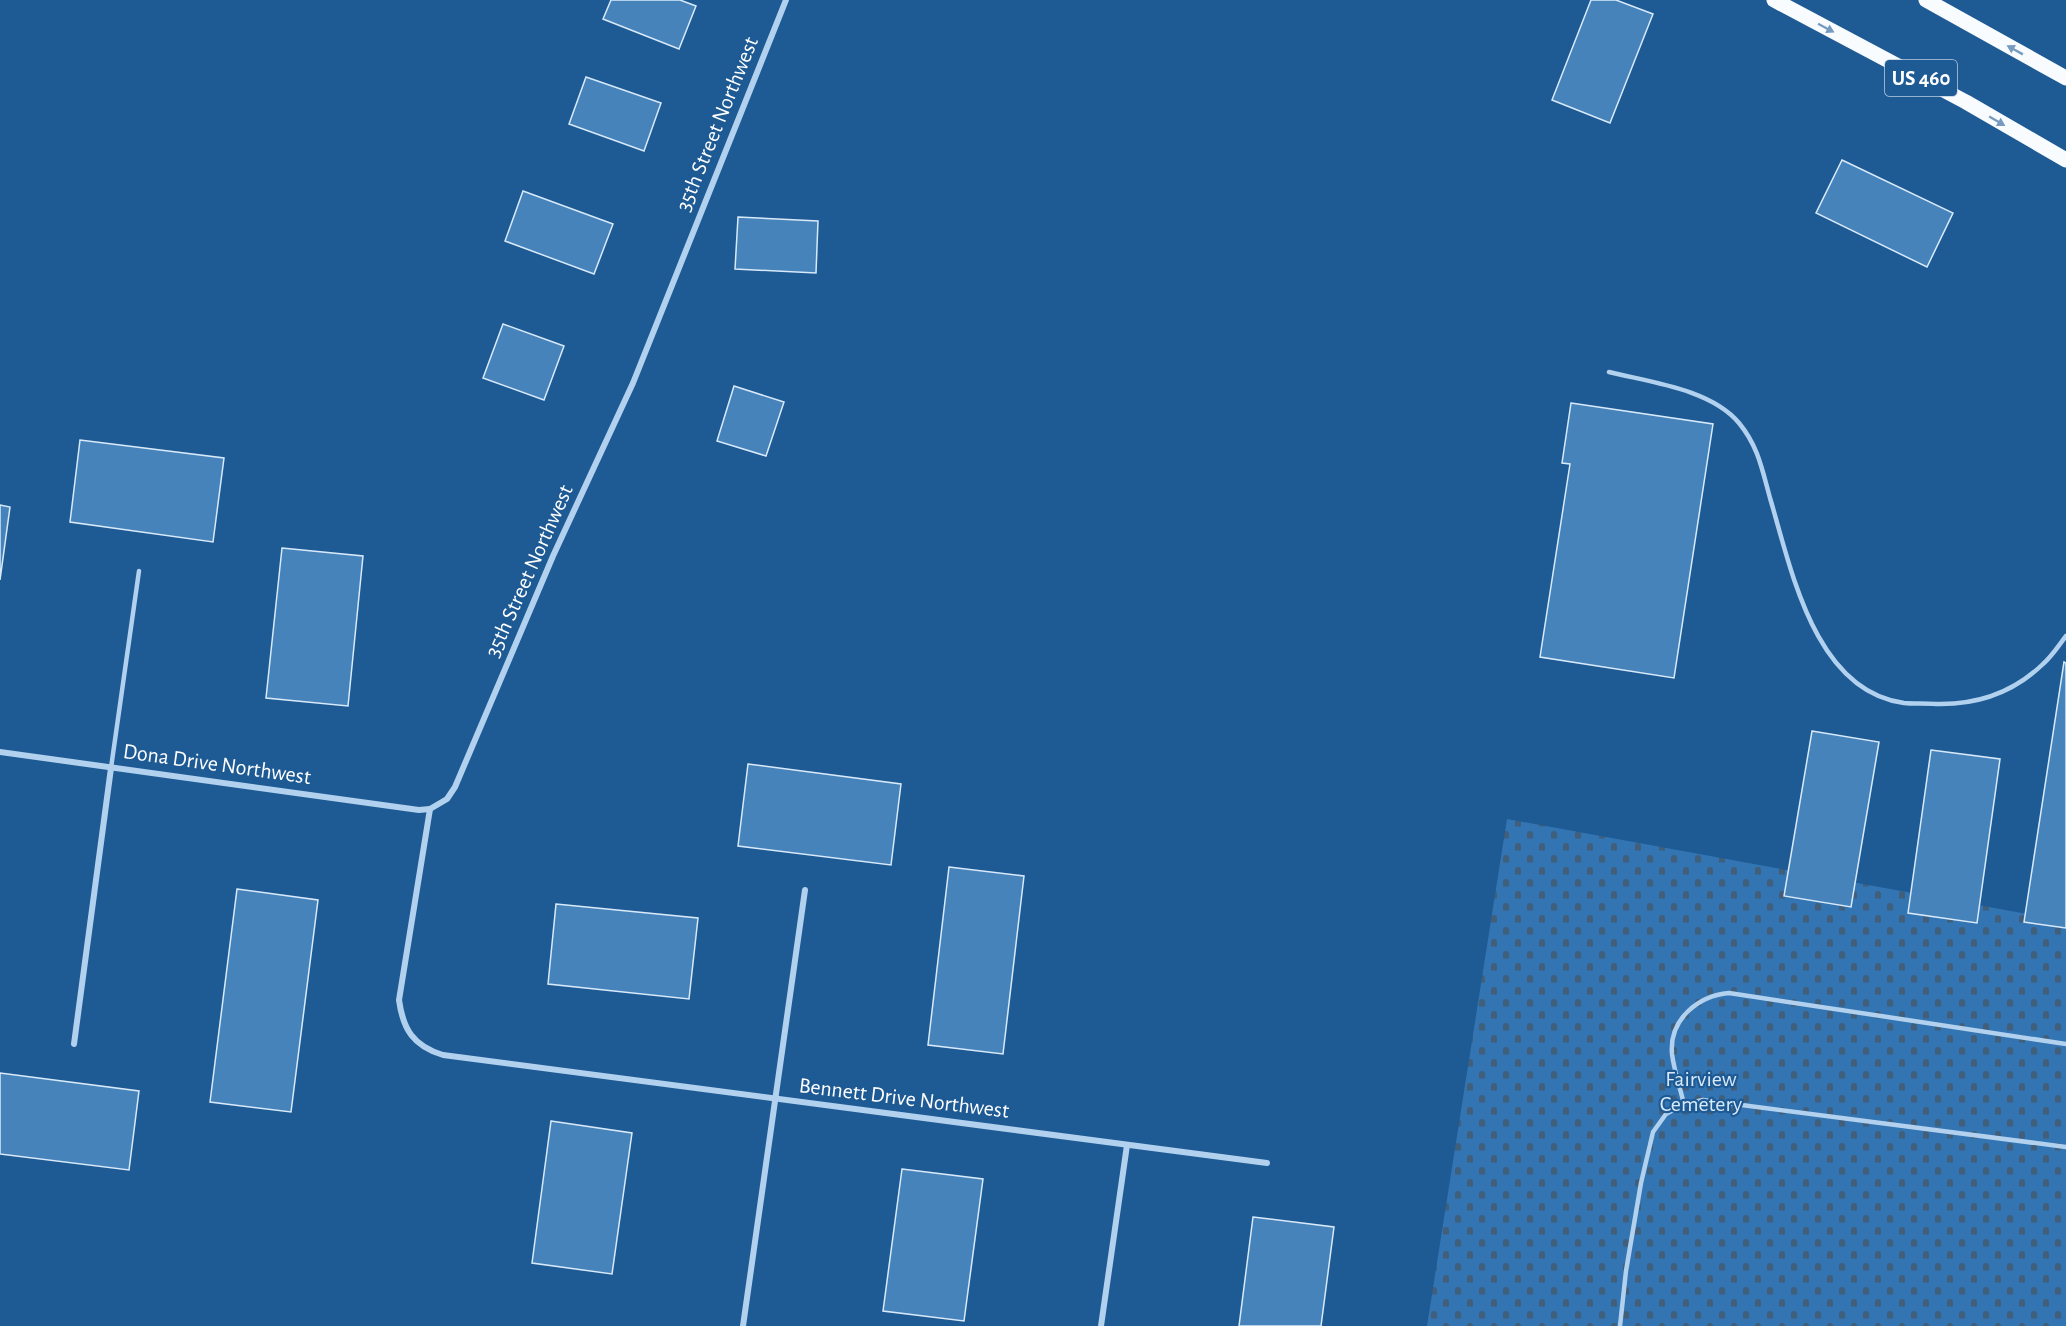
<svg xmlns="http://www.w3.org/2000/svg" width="2066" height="1326" font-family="'Alegreya Sans',sans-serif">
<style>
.cemetery{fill:url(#cemetery-stones)}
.building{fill:#4783bb;stroke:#d8eafa;stroke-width:1.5}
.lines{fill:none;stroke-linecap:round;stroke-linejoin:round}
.lane{stroke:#b1d1ee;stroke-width:4.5}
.street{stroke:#b1d1ee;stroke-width:6}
.primary{stroke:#f9fcff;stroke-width:15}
.oneway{fill:#769bbf}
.labels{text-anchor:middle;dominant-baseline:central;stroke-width:4.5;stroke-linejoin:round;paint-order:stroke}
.shield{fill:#1e5a94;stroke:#bccedf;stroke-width:1.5}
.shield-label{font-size:21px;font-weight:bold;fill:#fff}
.street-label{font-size:22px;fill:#fff;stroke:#1e5a94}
.park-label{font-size:22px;fill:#d8eafa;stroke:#1e5a94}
</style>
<defs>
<pattern id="cemetery-stones" width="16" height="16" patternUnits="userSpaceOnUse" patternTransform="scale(1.5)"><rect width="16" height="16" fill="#3374b2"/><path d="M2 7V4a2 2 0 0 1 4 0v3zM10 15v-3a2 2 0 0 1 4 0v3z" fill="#415e7a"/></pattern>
</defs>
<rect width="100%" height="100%" fill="#1e5a94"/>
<polygon class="cemetery" points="1507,819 2066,921 2066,1326 1427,1326"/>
<g class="building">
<polygon points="611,0 680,0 696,6 679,49 603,19"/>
<polygon points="1591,0 1616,0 1653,14 1610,123 1552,100"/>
<polygon points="586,77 661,103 644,151 569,124"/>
<polygon points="1842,160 1953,213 1927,267 1816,213"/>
<polygon points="523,191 613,224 594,274 505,241"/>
<polygon points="738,217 818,221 816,273 735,269"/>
<polygon points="503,324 564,346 544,400 483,378"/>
<polygon points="734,386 784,402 766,456 717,441"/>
<polygon points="1571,403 1713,424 1674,678 1540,657 1570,464 1562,463"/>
<polygon points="80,440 224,458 213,542 70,522"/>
<polygon points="0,505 10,507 0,580"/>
<polygon points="282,548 363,556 348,706 266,698"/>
<polygon points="2064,662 2066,663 2066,928 2024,922"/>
<polygon points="1812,731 1879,742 1851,907 1784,896"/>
<polygon points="1931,750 2000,759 1977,923 1908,913"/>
<polygon points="748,764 901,784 891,865 738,846"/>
<polygon points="949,867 1024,876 1003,1054 928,1045"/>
<polygon points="237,889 318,900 291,1112 210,1102"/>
<polygon points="556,904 698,918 689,999 548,984"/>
<polygon points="0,1073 139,1091 129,1170 0,1154"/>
<polygon points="551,1121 632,1133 612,1274 532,1263"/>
<polygon points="902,1169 983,1179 964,1321 883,1311"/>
<polygon points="1253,1217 1334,1227 1321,1326 1239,1326"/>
</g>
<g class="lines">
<g class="lane">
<path d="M1609,372C1649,382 1711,389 1739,423C1758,446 1762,469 1770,498C1791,568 1814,691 1904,703C1914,704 1925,703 1936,704C1978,705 2013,693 2043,664C2052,656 2059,645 2066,636"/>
<polyline points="111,768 139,571"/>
<path d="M1684,1104C1680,1088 1674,1070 1672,1054C1669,1019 1698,996 1729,993L2066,1044"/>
<polyline points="1620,1326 1626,1271 1641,1183 1653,1132 1666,1114 1684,1104 1703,1100 2066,1147"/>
</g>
<g class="street">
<path d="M786,0L633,383L553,556L455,787L447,799L430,809L399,1000C403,1029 413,1046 443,1055L1267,1163"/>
<polyline points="0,752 419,810 430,809"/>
<polyline points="74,1044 111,768"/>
<polyline points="743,1326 805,890"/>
<polyline points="1101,1326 1127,1145"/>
</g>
<g class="primary">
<polyline points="1774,0 1966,102 2066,160"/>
<polyline points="1926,0 2066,78"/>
</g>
</g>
<defs><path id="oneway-solid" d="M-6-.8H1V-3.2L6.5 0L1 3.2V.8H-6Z" transform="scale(1.5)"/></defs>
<g class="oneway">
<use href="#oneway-solid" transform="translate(1826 28) rotate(28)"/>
<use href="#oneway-solid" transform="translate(2015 50) rotate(-151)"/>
<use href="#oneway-solid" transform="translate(1997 121) rotate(30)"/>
</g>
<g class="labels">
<rect class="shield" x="1885" y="60" width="72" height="36" rx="4.5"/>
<g class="shield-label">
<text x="1921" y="78">US 460</text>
</g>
<g class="street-label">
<text transform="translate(717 124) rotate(-68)">35th Street Northwest</text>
<text transform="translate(529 571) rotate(-66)">35th Street Northwest</text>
<text transform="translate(217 764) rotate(8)">Dona Drive Northwest</text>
<text transform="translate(904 1098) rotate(7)">Bennett Drive Northwest</text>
</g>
<g class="park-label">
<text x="1701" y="1079">Fairview<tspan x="1701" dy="25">Cemetery</tspan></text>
</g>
</g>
</svg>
